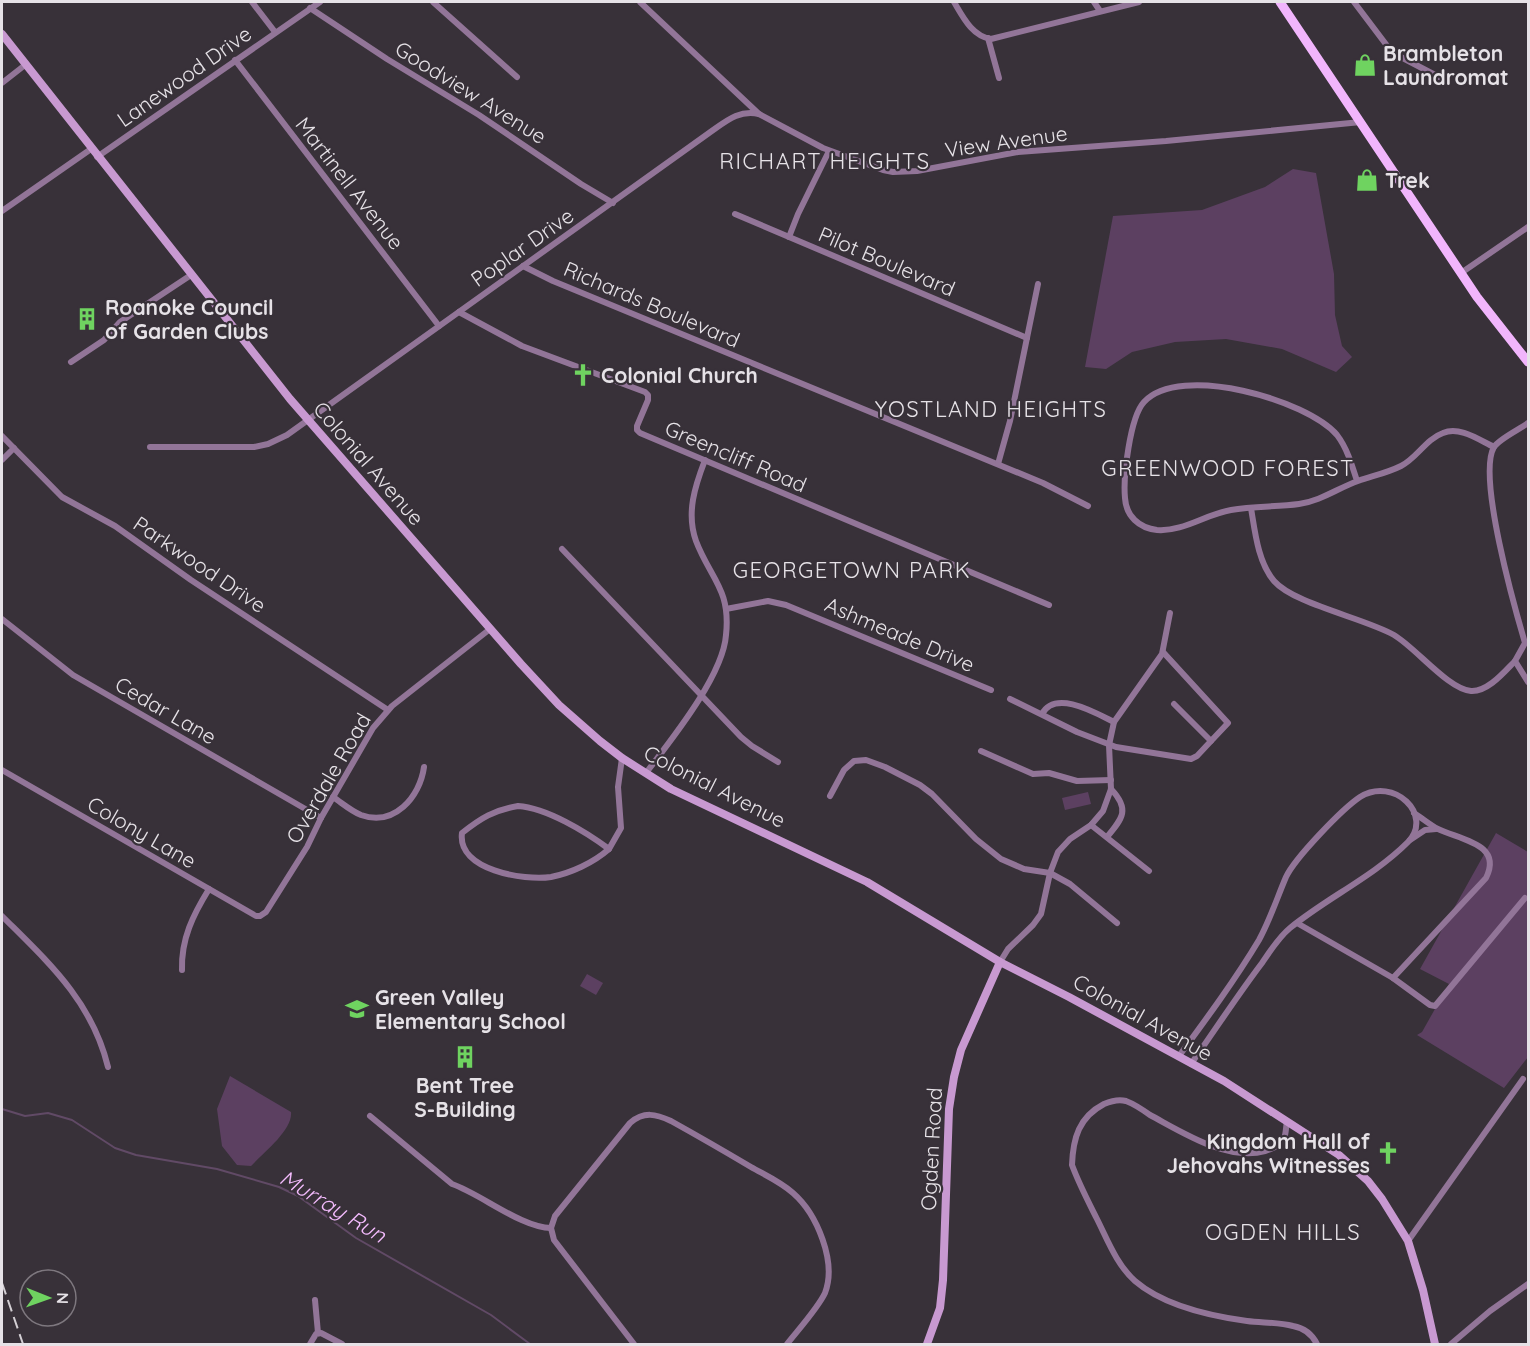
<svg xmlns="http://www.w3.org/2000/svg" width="1530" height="1346" font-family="Quicksand,sans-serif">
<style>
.green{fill:#5c4061}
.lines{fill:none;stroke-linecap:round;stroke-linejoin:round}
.stream{stroke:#614a66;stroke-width:2}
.street{stroke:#927598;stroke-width:6}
.secondary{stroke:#c899d1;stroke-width:8}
.primary{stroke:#f1b5fc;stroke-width:9}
.rail{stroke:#d3cfd4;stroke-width:2;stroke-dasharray:12 6;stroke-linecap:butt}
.labels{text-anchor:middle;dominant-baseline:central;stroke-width:4.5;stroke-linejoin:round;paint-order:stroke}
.poi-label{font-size:21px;font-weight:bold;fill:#e6e2e7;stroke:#383139;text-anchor:start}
.street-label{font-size:21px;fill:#e6e2e7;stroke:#383139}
.neighbourhood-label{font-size:22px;letter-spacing:1.5px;fill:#e6e2e7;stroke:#383139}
.water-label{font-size:22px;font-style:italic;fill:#f3bbfd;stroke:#383139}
</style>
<rect width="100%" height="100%" fill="#383139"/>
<g class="green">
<polygon points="1293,169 1316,173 1334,274 1335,315 1342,346 1352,357 1336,372 1282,349 1226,339 1175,342 1132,352 1106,369 1085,367 1113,216 1202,210 1265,187"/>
<polygon points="1088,792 1091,804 1065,810 1062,798"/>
<polygon points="1496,833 1528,852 1528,1057 1504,1088 1417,1035 1422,1032 1449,984 1420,969"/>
<polygon points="587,974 603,983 596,995 580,986"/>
<path d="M230,1076L291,1112C293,1130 263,1153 251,1166L237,1165L222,1146L217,1109Z"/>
</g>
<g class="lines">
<polyline class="stream" points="2,1109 25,1116 48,1113 72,1120 115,1148 136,1155 217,1169 279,1187 298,1196 356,1238 491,1315 530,1344"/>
<g class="street">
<polyline points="252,2 275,32"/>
<polyline points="433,2 517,77"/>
<polyline points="640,2 759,114 823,148 883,170 893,172 917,171 1018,152 1166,141 1361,122"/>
<path d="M954,2C963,17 972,36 991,39L1139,2"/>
<polyline points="1094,2 1100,11"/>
<polyline points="1354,2 1388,47 1397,55 1439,77"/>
<polyline points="310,8 387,59 479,115 581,184 613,203"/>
<polyline points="988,38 999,78"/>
<polyline points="235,60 439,326"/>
<polyline points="2,83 25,65"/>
<polyline points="97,157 320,2"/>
<polyline points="2,211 91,149"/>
<polyline points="735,214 1027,338"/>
<polyline points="789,237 798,214 829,151"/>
<polyline points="523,266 553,281 1043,483 1088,506"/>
<polyline points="1461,273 1528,227"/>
<polyline points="459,312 522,346 645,392 648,395 648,400 637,426 637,430 640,433 1049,605"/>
<polyline points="71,362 104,340 120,322 191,275"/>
<path d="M1528,423C1520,429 1499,439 1494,447C1477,476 1515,609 1525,643L1515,661L1528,682"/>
<polyline points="2,436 62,497 115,526 191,580 388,710"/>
<path d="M150,447H254L268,444L287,435L709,133C725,122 739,109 759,114"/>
<polyline points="2,460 14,448"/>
<polyline points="998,464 1010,421 1038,284"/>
<path d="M1357,481C1352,465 1347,448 1337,435C1307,400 1180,363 1144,402C1130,417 1123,477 1125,498C1126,516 1139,528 1157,530C1183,532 1206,514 1231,510C1253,506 1277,507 1299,504C1321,501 1338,488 1358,481C1372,476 1387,473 1401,466C1417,458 1426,439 1443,433C1460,426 1479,440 1494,447"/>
<path d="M1251,508C1255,532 1258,562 1274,581C1294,604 1364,618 1394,635C1416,648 1448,689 1471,691C1488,692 1505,671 1515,661"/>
<polyline points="562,549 741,737 752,746 778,762"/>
<polyline points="726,609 768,601 786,605 991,690"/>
<polyline points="2,619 73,675 321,818"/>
<polyline points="1163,652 1228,723 1211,741"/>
<polyline points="1010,699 1077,732 1116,747 1191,759 1197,756 1211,741 1174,704"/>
<path d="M1042,714C1055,689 1096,713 1114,722"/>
<polyline points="981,751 1033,774 1049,773 1077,781 1111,780"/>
<polyline points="2,770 256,916 260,916 266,912 307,847 321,818 373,728 392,706 490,629"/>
<path d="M646,773C671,740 723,676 726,635C731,589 710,578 696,541C686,513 695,486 705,460"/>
<polyline points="830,796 844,770 854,761 866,760 885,767 920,785 932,794 976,839 1001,859 1024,869 1050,873 1070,884 1117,923"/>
<path d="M333,797C342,803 351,811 361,815C394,827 420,797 424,767"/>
<path d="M518,806C547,808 586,832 609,849C593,863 571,873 551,877C524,881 457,870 462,833C481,818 494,810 518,806Z"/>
<polyline points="1091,825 1149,871"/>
<path d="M1107,837C1123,818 1130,809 1111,789"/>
<polyline points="1410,840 1425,830 1436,829"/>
<polyline points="609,849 621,828 618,787 622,758"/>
<path d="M2,916C48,962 92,1001 108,1067"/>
<polyline points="1297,923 1393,978 1430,1005 1435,1006 1525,898"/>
<polyline points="1000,962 1008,949 1033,925 1041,914 1050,873 1058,852 1070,839 1091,825 1103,811 1111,789 1109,745 1114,722 1162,654 1170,613"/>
<path d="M182,970C181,939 193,915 209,889"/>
<path d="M1393,978L1486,878C1503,844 1461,840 1438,829C1430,825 1422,818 1414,813"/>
<path d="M1179,1056C1207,1018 1235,980 1259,940C1270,920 1277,898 1286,877C1295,858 1342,809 1360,797C1394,776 1434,815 1408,842C1373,877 1328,897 1290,928C1279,937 1270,951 1262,963C1237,996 1215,1030 1191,1064"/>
<path d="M370,1116L452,1184C481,1194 522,1228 551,1228"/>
<path d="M1287,1121C1286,1126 1286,1134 1284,1139C1281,1145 1272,1149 1265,1151C1228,1162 1182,1132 1150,1115C1143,1110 1134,1104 1126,1101C1119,1099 1111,1101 1104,1104C1079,1117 1073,1138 1072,1165C1079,1184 1088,1201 1097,1219C1108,1241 1117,1265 1135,1281C1164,1306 1210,1316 1247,1321C1262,1323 1278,1322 1293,1326C1304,1328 1312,1334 1317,1344"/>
<polyline points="1408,1241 1523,1079"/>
<polyline points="315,1300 318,1333"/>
<polyline points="310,1344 316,1334 321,1333 342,1344"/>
<path d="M634,1344L554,1240L551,1228L555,1216L630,1123C644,1111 656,1114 671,1121C698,1136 724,1151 751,1167C765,1175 781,1182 793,1193C817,1214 837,1262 825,1293C818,1308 798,1330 787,1344"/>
<polyline points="1451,1344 1490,1311 1528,1284"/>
</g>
<g class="secondary">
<polyline points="2,34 290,399 521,664 559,705 600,741 622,758 671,789 867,882 1000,962 1069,997 1224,1081 1339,1155 1368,1181 1382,1199 1408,1241 1423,1290 1435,1344"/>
<polyline points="927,1344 940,1308 943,1280 949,1109 954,1077 961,1050 1000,962"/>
</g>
<polyline class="primary" points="1280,2 1477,297 1528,362"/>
<polyline class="rail" points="2,1283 23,1344"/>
</g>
<defs>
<g id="shop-bare" transform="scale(1.8)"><path d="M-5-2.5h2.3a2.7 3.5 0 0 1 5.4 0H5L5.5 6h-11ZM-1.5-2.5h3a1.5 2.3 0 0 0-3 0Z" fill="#6fd360" stroke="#383139" stroke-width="2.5" paint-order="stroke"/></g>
<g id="building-bare" transform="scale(1.8)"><path d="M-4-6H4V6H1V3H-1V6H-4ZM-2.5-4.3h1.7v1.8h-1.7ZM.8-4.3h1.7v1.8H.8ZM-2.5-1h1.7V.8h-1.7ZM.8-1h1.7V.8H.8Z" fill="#6fd360" stroke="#383139" stroke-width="2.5" paint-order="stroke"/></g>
<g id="church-bare" transform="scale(1.8)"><path d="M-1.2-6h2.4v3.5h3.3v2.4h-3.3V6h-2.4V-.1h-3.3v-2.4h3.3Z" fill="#6fd360" stroke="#383139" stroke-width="2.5" paint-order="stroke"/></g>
<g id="school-bare" transform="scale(1.8)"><path d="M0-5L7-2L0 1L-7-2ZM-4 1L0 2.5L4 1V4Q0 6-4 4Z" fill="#6fd360" stroke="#383139" stroke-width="2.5" paint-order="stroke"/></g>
</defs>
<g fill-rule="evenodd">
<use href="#shop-bare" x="1365" y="65"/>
<use href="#shop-bare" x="1367" y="180"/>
<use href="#building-bare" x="87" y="319"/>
<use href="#church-bare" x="583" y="375"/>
<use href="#school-bare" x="357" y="1009"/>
<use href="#building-bare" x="465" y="1057"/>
<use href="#church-bare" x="1388" y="1153"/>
</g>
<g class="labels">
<g class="poi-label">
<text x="1383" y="53">Brambleton<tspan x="1383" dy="24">Laundromat</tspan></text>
<text x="1385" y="180">Trek</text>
<text x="105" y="307">Roanoke Council<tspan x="105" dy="24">of Garden Clubs</tspan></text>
<text x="601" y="375">Colonial Church</text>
<text x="375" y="997">Green Valley<tspan x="375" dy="24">Elementary School</tspan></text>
<text x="465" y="1085" text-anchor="middle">Bent Tree<tspan x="465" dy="24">S-Building</tspan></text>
<text x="1370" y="1141" text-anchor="end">Kingdom Hall of<tspan x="1370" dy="24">Jehovahs Witnesses</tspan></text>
</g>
<g class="street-label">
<text transform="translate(184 76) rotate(-35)">Lanewood Drive</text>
<text transform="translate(471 92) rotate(32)">Goodview Avenue</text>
<text transform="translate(1006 141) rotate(-8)">View Avenue</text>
<text transform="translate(350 183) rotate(52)">Martinell Avenue</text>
<text transform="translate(522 247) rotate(-35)">Poplar Drive</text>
<text transform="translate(887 261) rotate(23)">Pilot Boulevard</text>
<text transform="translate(652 304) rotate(23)">Richards Boulevard</text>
<text transform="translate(736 456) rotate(23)">Greencliff Road</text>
<text transform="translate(369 463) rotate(49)">Colonial Avenue</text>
<text transform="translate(200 564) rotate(34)">Parkwood Drive</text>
<text transform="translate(900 634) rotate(23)">Ashmeade Drive</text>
<text transform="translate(166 710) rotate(30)">Cedar Lane</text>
<text transform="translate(328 778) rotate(-60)">Overdale Road</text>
<text transform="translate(715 786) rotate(27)">Colonial Avenue</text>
<text transform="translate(142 832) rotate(30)">Colony Lane</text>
<text transform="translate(1143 1017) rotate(29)">Colonial Avenue</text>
<text transform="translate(931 1149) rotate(-87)">Ogden Road</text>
</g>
<g class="neighbourhood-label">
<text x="825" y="161">RICHART HEIGHTS</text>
<text x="991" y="409">YOSTLAND HEIGHTS</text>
<text x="1228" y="468">GREENWOOD FOREST</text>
<text x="852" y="570">GEORGETOWN PARK</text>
<text x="1283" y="1232">OGDEN HILLS</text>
</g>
<g class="water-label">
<text transform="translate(333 1206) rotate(31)">Murray Run</text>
</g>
</g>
<rect width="1530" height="1346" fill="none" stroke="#e6e2e7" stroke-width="6"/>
<g transform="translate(48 1298) rotate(91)"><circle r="28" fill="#383139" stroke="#7e787f" stroke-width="1.5"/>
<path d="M0-4.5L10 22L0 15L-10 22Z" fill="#6fd360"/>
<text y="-9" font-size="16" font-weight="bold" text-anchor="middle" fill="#e6e2e7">N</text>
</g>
</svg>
